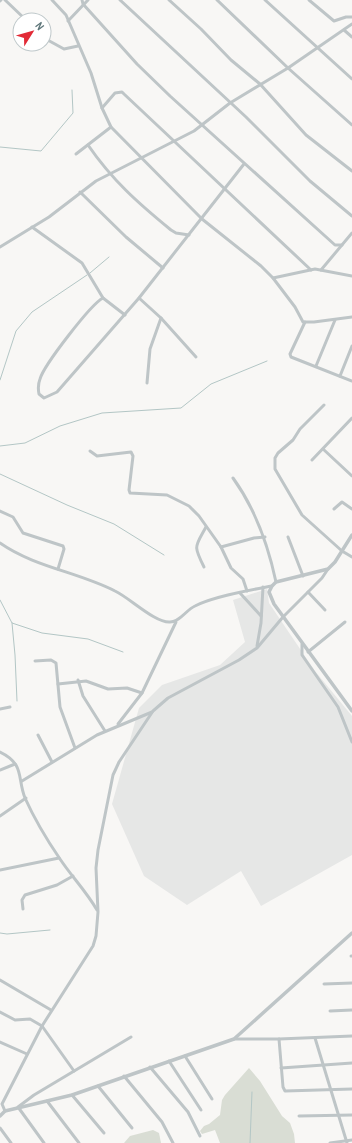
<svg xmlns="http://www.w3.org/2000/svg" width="352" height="1143" font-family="'Archivo Narrow',sans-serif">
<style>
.built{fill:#e6e7e6}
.green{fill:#d9ddd4}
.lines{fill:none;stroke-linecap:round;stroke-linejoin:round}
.stream{stroke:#b3c6c5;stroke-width:1}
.minor{stroke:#bec5c7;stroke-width:3}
.tertiary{stroke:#bec5c7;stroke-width:3.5}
</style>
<rect width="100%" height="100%" fill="#f8f7f5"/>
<polygon class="built" points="267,589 269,603 315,671 352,716 352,855 261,906 241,871 187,905 144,876 112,804 139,708 162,685 220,665 245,642 233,600"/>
<g class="green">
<polygon points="249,1068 260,1081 282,1116 290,1123 294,1134 295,1143 220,1143 215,1130 202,1134 200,1131 204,1126 209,1124 220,1115 222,1100 225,1095"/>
<polygon points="153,1130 159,1133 161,1143 124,1143 130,1136"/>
</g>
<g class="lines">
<g class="stream">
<polyline points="0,147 41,151 73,113 72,90"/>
<polyline points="90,273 109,257"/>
<polyline points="0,380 16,331 32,312 87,275"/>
<polyline points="0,446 25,443 60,426 102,413 181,408 211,384 267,361"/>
<polyline points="0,474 67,505 114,524 164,555"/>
<polyline points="0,600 12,623 42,633 88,639 123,652"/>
<polyline points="12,623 15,655 17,701"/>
<polyline points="0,933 7,934 50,930"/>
<polyline points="250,1143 252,1092"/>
</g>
<g class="minor">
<polyline points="5,0 26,20"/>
<polyline points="52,0 66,15 91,73 102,108 111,127 202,219 261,266 273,278 295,307 303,322 314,322 352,317"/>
<polyline points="82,0 83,4 137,64 170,96 335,245 342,245"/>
<polyline points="120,0 246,117 310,181 352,216"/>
<polyline points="169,0 201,29 231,60 260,84 306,135 352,171"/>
<polyline points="217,0 288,68 352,125"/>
<polyline points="265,0 352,79"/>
<polyline points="309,0 334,21 346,17 352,17"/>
<polyline points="0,1 1,0"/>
<polyline points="68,21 88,0"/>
<polyline points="344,30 352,37"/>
<polyline points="44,38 64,49 78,46"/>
<polyline points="102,108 115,93 122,92 124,94 311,270"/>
<path d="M88,145C112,180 138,203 171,230L176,233L189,235"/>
<polyline points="76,154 111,127"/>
<polyline points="80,192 126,237 163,268"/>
<polyline points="32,227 82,263 103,298 125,315"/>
<polyline points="0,247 49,217 96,181 194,131 230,103 288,68 352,24"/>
<polyline points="321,270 352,233"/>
<polyline points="273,278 315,269 352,276"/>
<path d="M103,298C91,304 44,365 40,379C38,384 38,389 39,394L44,398L57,392L139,298L244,164"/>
<polyline points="139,298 161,318 196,357"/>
<polyline points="305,322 290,354 291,357 352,381"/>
<polyline points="316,366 335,320"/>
<polyline points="340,376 352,346"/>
<polyline points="147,383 150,349 161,318"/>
<polyline points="324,405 300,429 293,440 278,453 275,458 275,469 302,515 342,551 352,557"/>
<polyline points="323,449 352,476"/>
<polyline points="90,451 97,456 131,452 133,456 129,490 130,493 167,495 189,506 199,516 221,547 231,568 243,579 247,591"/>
<polyline points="312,460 352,418"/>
<path d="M233,478C256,510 268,544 276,582"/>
<polyline points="334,509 342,502 352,509"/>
<polyline points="0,511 13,517 23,533 63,546 64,549 58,569"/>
<polyline points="288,537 303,576"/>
<path d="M0,543C34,567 78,572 115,591C130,598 155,623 170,622C180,622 186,610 195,606C214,596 251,590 272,586"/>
<polyline points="221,547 254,538 265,537"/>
<path d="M204,567C193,545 195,547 206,527"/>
<polyline points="308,592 325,610"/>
<polyline points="240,593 261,616"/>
<polyline points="302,644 302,655 338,707 352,742"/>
<polyline points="257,646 261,623 263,587"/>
<polyline points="308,652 345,622"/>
<polyline points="35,661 51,660 56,663 60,707 75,748"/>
<polyline points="78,680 83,696 105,731"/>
<polyline points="58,684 86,681 108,689 127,688 142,693"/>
<polyline points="0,709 10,707"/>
<polyline points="118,724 142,693 176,622"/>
<polyline points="38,735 52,762"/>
<path d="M0,752C25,764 17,778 25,798C34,818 47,840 60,859C72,877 86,891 97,910"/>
<polyline points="0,770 15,764"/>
<polyline points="22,781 97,735 152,712"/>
<polyline points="0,816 26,798"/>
<polyline points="0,870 59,858"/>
<polyline points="23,909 22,900 25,895 57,885 73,876"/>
<polyline points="351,956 352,956"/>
<polyline points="0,980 51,1010"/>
<polyline points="324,984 352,983"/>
<polyline points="330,1011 352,1010"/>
<polyline points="0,1012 15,1020 30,1019 42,1026 74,1071"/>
<polyline points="315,1038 347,1143"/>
<polyline points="234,1039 279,1039 352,1036"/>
<polyline points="279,1039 283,1087 285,1091 352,1089"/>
<polyline points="0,1042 27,1054"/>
<polyline points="185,1056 212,1099"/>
<polyline points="169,1061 201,1110"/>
<polyline points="150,1067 188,1112 200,1136"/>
<polyline points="281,1068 352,1063"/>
<polyline points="124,1076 162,1122 173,1143"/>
<polyline points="98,1086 132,1128"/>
<polyline points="72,1095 104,1133"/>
<polyline points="47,1101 79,1143"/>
<polyline points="5,1111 2,1104 42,1026 93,946 96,936 98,912 96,868 98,850 113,775 119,762 153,711 168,698 239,660 257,648 283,617 322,578 328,569"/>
<polyline points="299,1116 352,1115"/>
<polyline points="0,1128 11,1143"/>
<polyline points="44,1143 18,1107 34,1095 131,1037"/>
<polyline points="330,1143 352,1140"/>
</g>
<g class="tertiary">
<polyline points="352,535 335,562 328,569 276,582 272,586 269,592 274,604 352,711"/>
<polyline points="0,1116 5,1111 72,1095 234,1039 352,933"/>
</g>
</g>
<g transform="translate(32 32) rotate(53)"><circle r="19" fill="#ffffff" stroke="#bfc8ca"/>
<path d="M0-3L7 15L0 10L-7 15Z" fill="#e22a36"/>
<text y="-6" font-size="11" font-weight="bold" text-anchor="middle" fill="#5e767a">N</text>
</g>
</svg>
